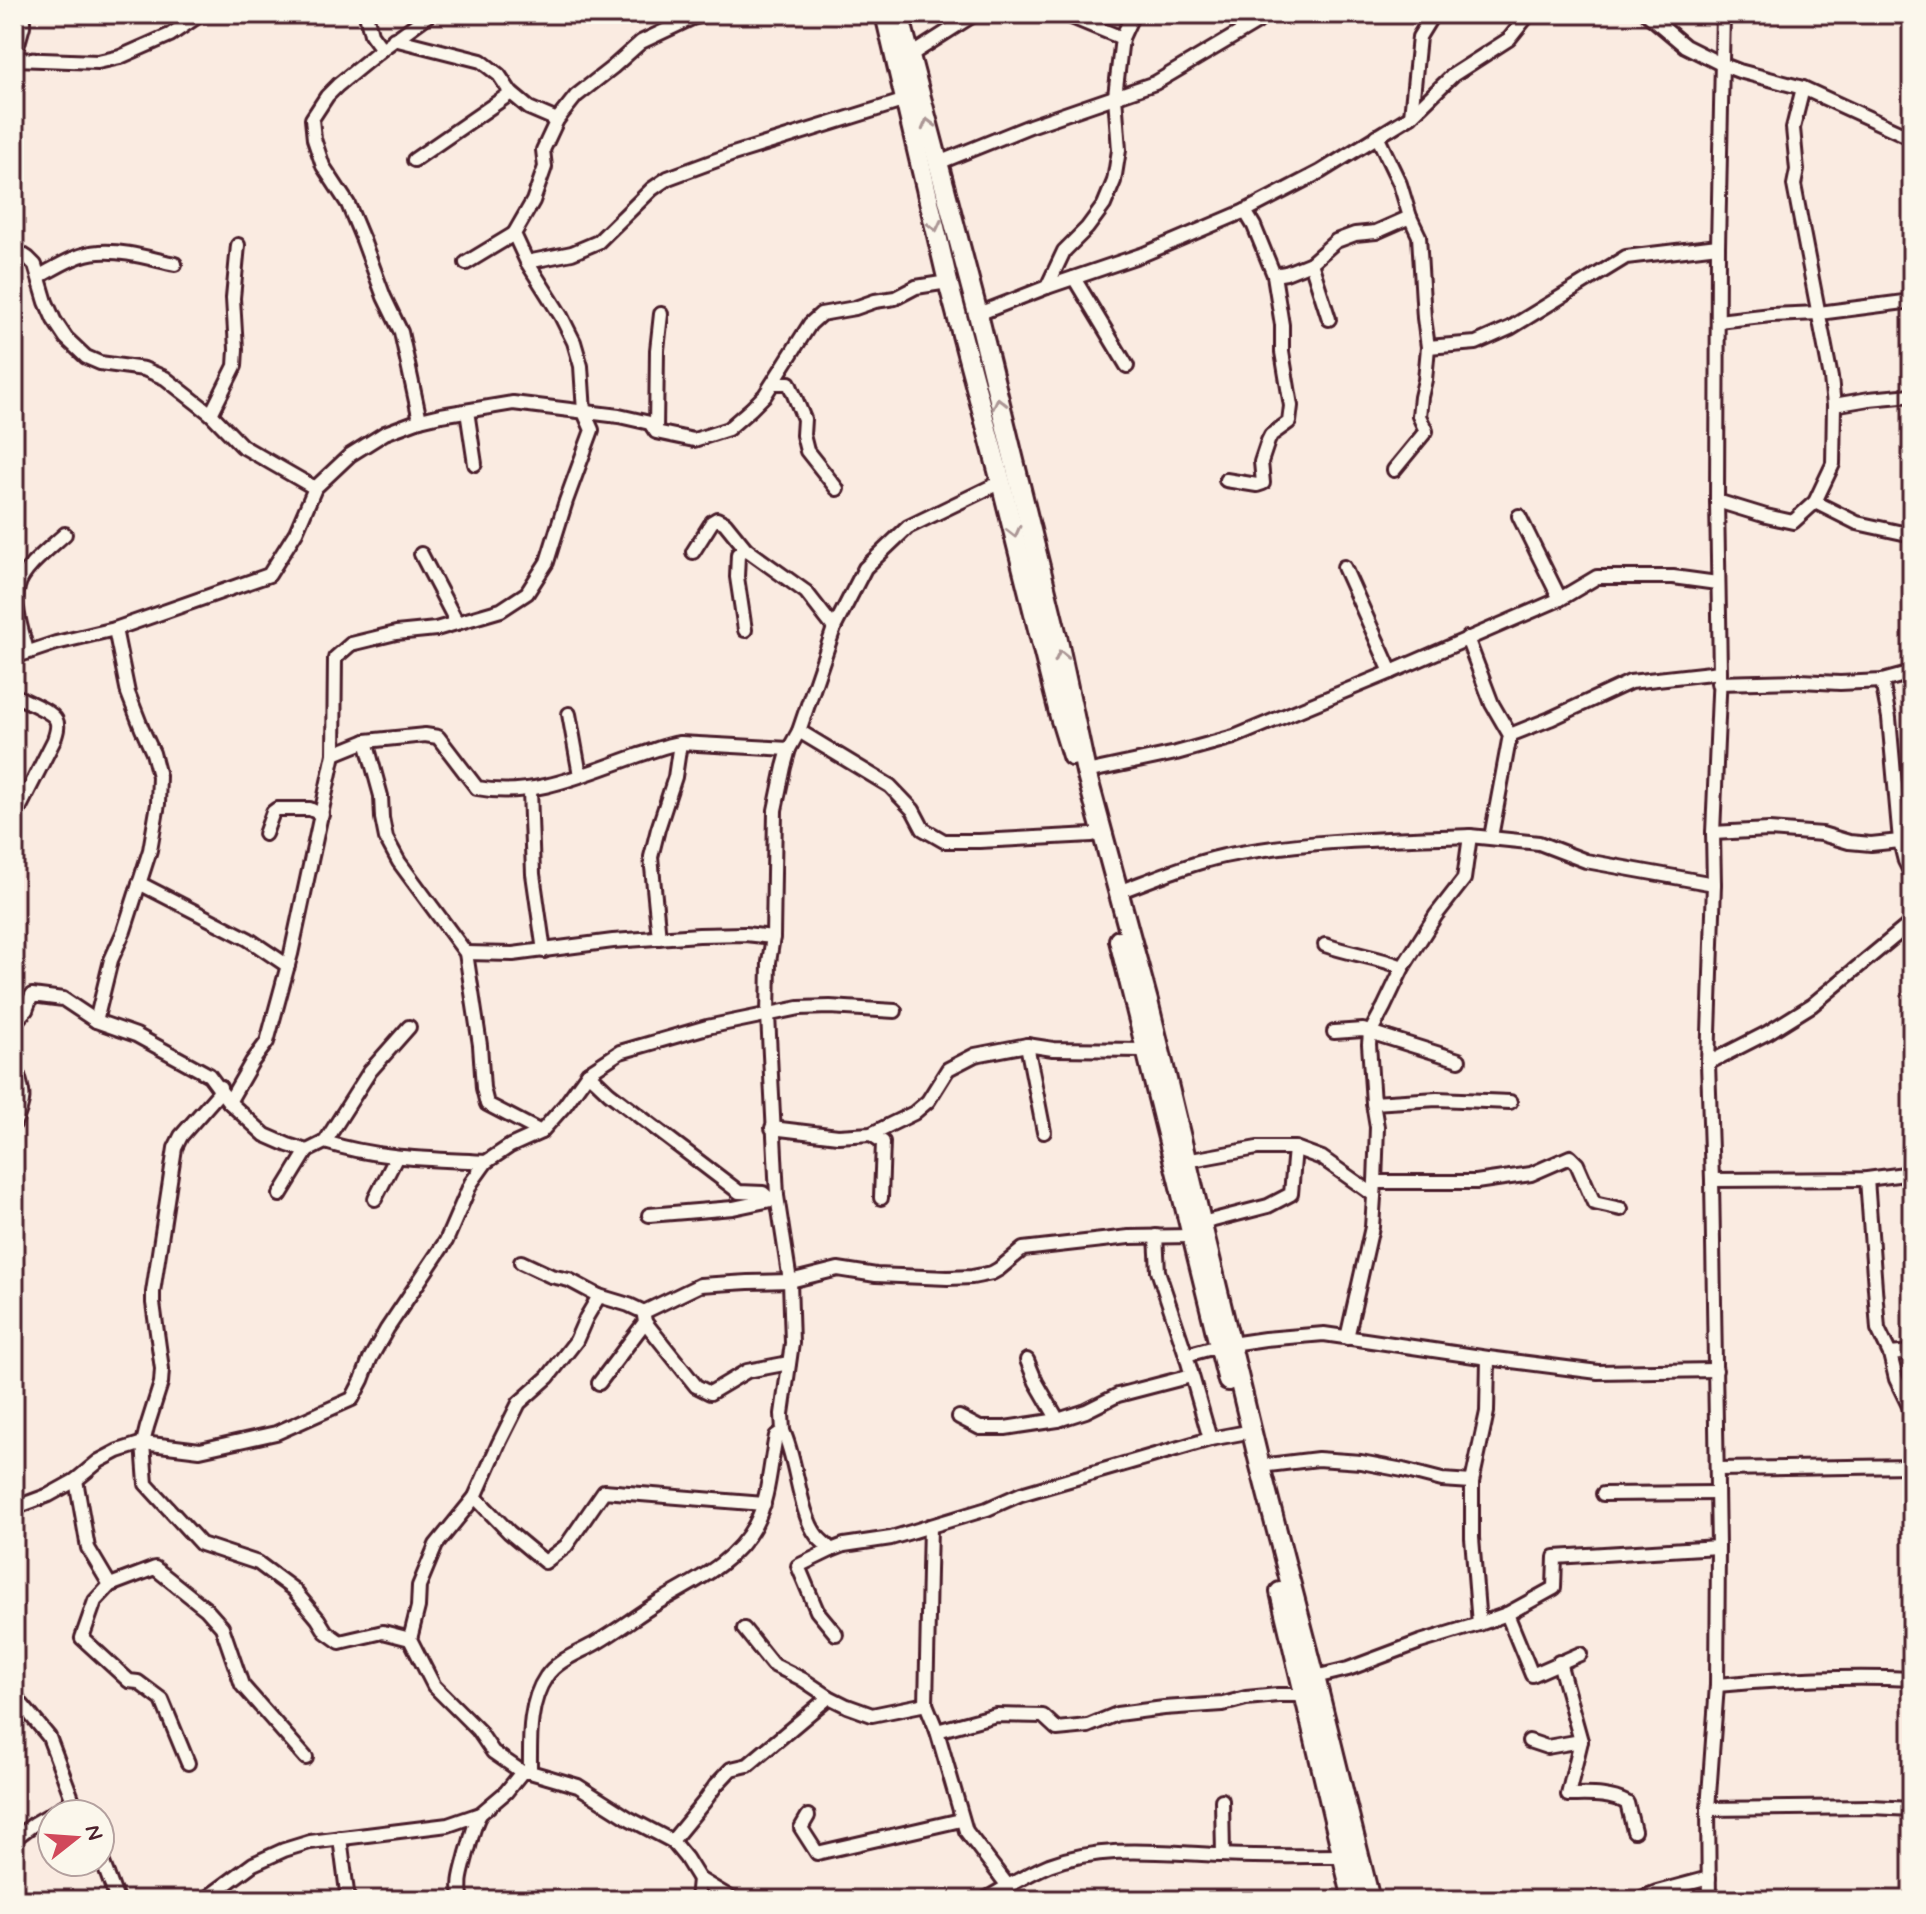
<svg xmlns="http://www.w3.org/2000/svg" width="1926" height="1914" font-family="Mynerve,sans-serif">
<style>
.lines{fill:none;stroke-linecap:round;stroke-linejoin:round}
.minor-casing{stroke:#4a1f2b;stroke-width:18}
.highway-casing{stroke:#4a1f2b;stroke-width:24}
.minor{stroke:#fbf7ec;stroke-width:12}
.highway{stroke:#fbf7ec;stroke-width:18}
.oneway{stroke:#ab9695}
</style>
<rect width="100%" height="100%" fill="#faebe1"/>
<filter id="ink" filterUnits="userSpaceOnUse"><feTurbulence type="fractalNoise" baseFrequency=".0125" numOctaves="2"/><feDisplacementMap in="SourceGraphic" scale="16" xChannelSelector="R" yChannelSelector="G"/><feConvolveMatrix kernelMatrix="1 2 1 2 8 2 1 2 1" color-interpolation-filters="sRGB"/></filter>
<g filter="url(#ink)">
<g class="lines">
<g class="minor-casing">
<g id="minor">
<polyline points="366,14 371,34 382,49"/>
<polyline points="1064,14 1122,38"/>
<polyline points="1647,14 1685,46 1721,64 1739,71 1803,88 1912,138"/>
<polyline points="394,39 481,61 499,75 511,93 529,108 557,120"/>
<polyline points="909,56 975,14"/>
<polyline points="14,58 23,26 23,14"/>
<polyline points="14,59 98,62 120,57 170,35 201,14"/>
<polyline points="1411,116 1419,37 1433,14"/>
<polyline points="414,160 511,93"/>
<polyline points="938,163 1030,126 1155,83 1256,23 1266,14"/>
<polyline points="14,249 28,258 35,265 46,302 54,320 66,338 86,357 100,363 144,369 165,378 211,414 242,446 315,488"/>
<polyline points="527,262 572,253 598,242 652,189 668,178 733,154 906,100"/>
<polyline points="466,263 514,234"/>
<polyline points="1311,263 1329,319"/>
<polyline points="1274,275 1286,273 1311,263 1336,241 1355,234 1376,232 1410,217 1400,184 1377,136"/>
<path d="M40,276C58,266 78,253 99,252C124,250 151,259 175,264"/>
<polyline points="1074,278 1127,366"/>
<polyline points="1047,287 1064,251 1087,228 1104,205 1114,181 1119,150 1115,96 1122,38 1133,14"/>
<polyline points="978,314 1047,287 1144,254 1245,211 1320,172 1411,116 1453,75 1509,39 1529,14"/>
<polyline points="1718,321 1771,315 1819,313 1912,301"/>
<polyline points="1428,347 1476,343 1510,328 1626,257 1718,246"/>
<polyline points="774,383 789,383 804,419 803,435 807,451 837,489"/>
<polyline points="1834,405 1869,399 1912,395"/>
<polyline points="467,411 475,464"/>
<polyline points="211,414 235,366 236,349 233,298 238,245"/>
<polyline points="420,420 401,332 384,297 363,240 348,204 323,166 314,139 312,119 327,96 338,85 382,49 430,14"/>
<polyline points="656,431 657,350 661,314"/>
<polyline points="1394,470 1426,431 1419,416 1421,397 1425,380 1428,347 1424,318 1419,236 1410,217"/>
<polyline points="1226,480 1257,485 1263,483 1261,462 1268,441 1271,435 1289,422 1291,406 1282,352 1282,325 1274,275 1254,226 1245,211"/>
<polyline points="1717,501 1766,516 1793,522 1815,502 1833,464 1834,405 1831,378 1794,185 1797,170 1793,128 1803,88"/>
<polyline points="1815,502 1857,523 1912,535"/>
<polyline points="1519,516 1560,599"/>
<polyline points="693,552 712,522 717,519 725,523 746,549"/>
<polyline points="421,554 457,623"/>
<polyline points="1344,567 1391,672"/>
<polyline points="745,630 737,577 738,554 746,549 806,592 834,628"/>
<polyline points="1467,638 1492,704 1510,735 1491,837"/>
<path d="M27,651C22,631 13,607 18,587C22,569 51,547 65,534"/>
<polyline points="14,657 56,643 115,629 269,575 296,532 315,488 350,455 385,433 420,420 441,415 513,403 619,416 650,423 656,432 694,440 728,429 751,409 765,395 810,324 821,314 855,308 875,301 895,298 916,287 948,282"/>
<polyline points="1882,681 1889,718 1900,841 1905,861 1912,875"/>
<polyline points="1718,683 1800,681 1840,683 1882,681 1912,673"/>
<path d="M14,695C23,700 52,711 56,720C59,726 56,734 54,740L18,811"/>
<polyline points="569,714 580,775"/>
<polyline points="799,731 890,786 913,810 923,829 944,841 979,841 1092,835"/>
<polyline points="1510,735 1550,719 1630,682 1720,672"/>
<polyline points="366,741 381,796 382,818 386,838 399,862 466,953 480,1045 483,1088 487,1104 541,1132"/>
<path d="M334,754L366,741L425,735L438,737L477,788C533,799 587,773 639,755C653,751 665,745 680,743L789,749"/>
<polyline points="1086,772 1176,753 1234,737 1391,672 1560,599 1597,577 1673,577 1717,583"/>
<polyline points="530,790 533,874 544,951"/>
<polyline points="1713,833 1769,830 1822,834 1849,842 1871,844 1900,841"/>
<polyline points="265,834 273,812 277,809 310,809 322,815"/>
<polyline points="1470,836 1539,843 1586,861 1714,884"/>
<polyline points="139,883 248,939 288,966"/>
<path d="M1118,892C1153,879 1188,864 1224,856C1305,840 1387,839 1470,836L1464,879L1436,915L1403,967L1384,1007L1370,1033L1369,1044L1373,1103L1377,1127L1375,1182L1372,1227L1347,1338"/>
<polyline points="659,938 651,857 658,829 675,777 680,743"/>
<path d="M1325,945C1351,954 1377,957 1403,967"/>
<polyline points="466,953 513,954 613,941 699,935 745,934 773,937"/>
<path d="M14,1005L26,1010L32,995L63,999L96,1021L136,1035L209,1075L229,1102L265,1135L288,1145L307,1151L325,1142C378,1159 431,1159 486,1162"/>
<polyline points="96,1021 111,960 124,931 150,850 158,804 159,776 153,753 142,729 128,693 115,629"/>
<polyline points="14,1023 26,1010"/>
<polyline points="1334,1032 1363,1030 1459,1060"/>
<polyline points="1027,1045 1044,1132"/>
<path d="M14,1060C21,1091 29,1093 14,1124"/>
<polyline points="1708,1063 1767,1033 1812,1005 1912,922"/>
<polyline points="588,1073 609,1093 739,1192 763,1193 771,1200 777,1196"/>
<polyline points="220,1087 218,1094 181,1136 175,1148 153,1292 153,1303 162,1369 161,1383 147,1427 143,1443 146,1484 201,1544 258,1563 293,1589 318,1619 326,1632 340,1642 383,1632 410,1639"/>
<polyline points="229,1102 252,1062 267,1042 291,954 334,754 335,658 351,644 396,633 436,629 501,610 527,593 547,562 566,501 592,430 584,412 581,366 574,342 561,316 527,262 514,234 533,201 545,167 543,150 557,120 576,96 613,67 641,42 692,18 707,14"/>
<polyline points="1373,1103 1437,1099 1510,1102"/>
<polyline points="772,1128 838,1136 871,1134 914,1113 928,1101 948,1069 975,1055 1027,1045 1053,1049 1145,1050"/>
<polyline points="871,1134 883,1142 881,1198"/>
<polyline points="325,1142 370,1071 409,1027"/>
<polyline points="1295,1148 1322,1158 1374,1195"/>
<polyline points="1186,1161 1257,1148 1295,1148 1291,1194 1268,1206 1202,1223"/>
<polyline points="1867,1179 1878,1329 1890,1354 1896,1379 1911,1410 1912,1416"/>
<polyline points="1712,1180 1867,1179 1912,1173"/>
<polyline points="1375,1182 1476,1182 1531,1174 1570,1157 1577,1164 1594,1203 1621,1209"/>
<polyline points="280,1195 307,1151"/>
<polyline points="375,1199 396,1158"/>
<polyline points="649,1215 733,1208 771,1200"/>
<polyline points="1156,1236 1158,1271 1186,1355 1210,1439"/>
<polyline points="521,1262 551,1276 569,1280 599,1296"/>
<polyline points="645,1322 696,1386 710,1393 747,1371 789,1363"/>
<polyline points="1231,1344 1265,1339 1324,1334 1488,1358 1598,1372 1716,1370"/>
<polyline points="1890,1354 1912,1352"/>
<polyline points="1186,1355 1219,1346"/>
<polyline points="1027,1360 1036,1382 1058,1420"/>
<polyline points="599,1383 645,1322 644,1316"/>
<polyline points="959,1417 980,1428 1005,1428 1058,1420 1086,1411 1118,1395 1191,1376"/>
<path d="M783,1431C797,1460 799,1513 817,1536C821,1541 827,1545 831,1550L844,1545L891,1538L987,1509L1021,1494L1210,1439L1242,1433"/>
<polyline points="1260,1466 1318,1459 1361,1462 1403,1470 1442,1480 1472,1482 1487,1412 1488,1358"/>
<polyline points="1717,1469 1912,1466"/>
<polyline points="76,1480 88,1548 110,1585 155,1568 206,1609 222,1627 242,1685 306,1758"/>
<polyline points="1603,1494 1717,1493"/>
<polyline points="475,1497 509,1532 545,1562 566,1546 604,1491 764,1504"/>
<polyline points="14,1508 49,1495 76,1480 99,1461 118,1451 143,1443 200,1450 276,1433 352,1399 362,1380 370,1359 387,1329 446,1241 471,1183 486,1162 510,1146 541,1132 565,1105 588,1073 620,1052 707,1027 799,1008 830,1007 895,1011"/>
<polyline points="930,1526 926,1704 937,1731 966,1831 1008,1886"/>
<polyline points="831,1550 798,1566 817,1611 836,1634"/>
<polyline points="110,1585 95,1601 82,1638 129,1681 138,1682 162,1700 188,1763"/>
<polyline points="1507,1614 1532,1675 1580,1654"/>
<polyline points="1479,1624 1507,1614 1554,1588 1555,1557 1718,1547"/>
<polyline points="744,1629 772,1664 802,1679 829,1697 847,1706 872,1715 926,1704"/>
<path d="M1559,1662L1581,1741L1568,1795C1589,1795 1608,1793 1627,1803L1634,1831"/>
<polyline points="1315,1677 1348,1669 1420,1642 1479,1624 1472,1538 1472,1482"/>
<path d="M1717,1685C1782,1679 1847,1676 1912,1679"/>
<polyline points="14,1695 49,1737 73,1801 80,1814"/>
<polyline points="937,1731 996,1715 1043,1716 1057,1729 1088,1726 1117,1714 1164,1708 1223,1704 1246,1698 1278,1695 1305,1695"/>
<polyline points="1529,1741 1547,1747 1581,1741"/>
<polyline points="522,1772 493,1752 478,1730 434,1686 410,1639 418,1607 419,1586 436,1545 475,1497 499,1443 519,1403 548,1377 576,1341 586,1318 599,1296 629,1305 644,1312 700,1285 748,1282 790,1281 838,1269 876,1275 948,1278 972,1277 992,1273 999,1269 1023,1249 1129,1237 1191,1236"/>
<path d="M530,1772C530,1741 528,1703 546,1677C557,1660 579,1653 596,1643C617,1631 636,1616 657,1603C694,1581 733,1565 755,1525C769,1499 770,1465 776,1436L783,1431L782,1414L792,1343L790,1281L777,1196L768,1015L769,962L773,937L775,810L784,767L789,749L799,731L834,628L865,568L908,527L1001,482"/>
<polyline points="1222,1800 1223,1855"/>
<polyline points="1708,1809 1871,1807 1912,1809"/>
<polyline points="808,1816 801,1828 817,1853 961,1820"/>
<polyline points="340,1838 348,1900"/>
<polyline points="14,1839 34,1824 73,1801"/>
<polyline points="672,1841 704,1802 716,1785 731,1769 748,1765 829,1697"/>
<polyline points="100,1855 117,1900"/>
<polyline points="204,1900 253,1864 284,1850 310,1842 448,1825 480,1814 506,1792 522,1772 530,1772 578,1786 630,1819 672,1841 686,1858 699,1879 734,1900"/>
<path d="M462,1900C457,1883 463,1870 467,1853C472,1838 472,1829 480,1814"/>
<polyline points="697,1900 699,1879"/>
<path d="M984,1900C1005,1888 1027,1874 1049,1865C1105,1844 1163,1853 1220,1855C1261,1857 1302,1856 1343,1856"/>
<polyline points="1636,1900 1657,1892 1709,1878"/>
<polyline points="1709,1900 1708,1809 1717,1685 1718,1547 1712,1180 1708,1063 1714,884 1713,833 1720,672 1717,501 1718,246 1723,14"/>
</g>
</g>
<g class="highway-casing">
<g id="highway">
<polyline points="885,14 948,282 1001,482 1060,717 1072,756"/>
<polyline points="899,14 978,314 1057,636 1086,772 1149,1005 1260,1466 1315,1677 1370,1900"/>
<polyline points="1119,940 1228,1381"/>
<polyline points="1280,1592 1353,1900"/>
</g>
</g>
<use href="#minor" class="minor"/>
<use href="#highway" class="highway"/>
</g>
<defs><path id="oneway-chevron" d="M-2-3.5L2.5 0L-2 3.5" fill="none" stroke-width="1.6" stroke-linecap="round" stroke-linejoin="round" transform="scale(2)"/></defs>
<g class="oneway">
<use href="#oneway-chevron" transform="translate(928 124) rotate(-105)"/>
<use href="#oneway-chevron" transform="translate(935 226) rotate(77)"/>
<use href="#oneway-chevron" transform="translate(999 403) rotate(-103)"/>
<use href="#oneway-chevron" transform="translate(1014 532) rotate(76)"/>
<use href="#oneway-chevron" transform="translate(1061 656) rotate(-103)"/>
</g>
</g>
<rect width="1926" height="1914" fill="none" stroke="#fbf7ec" stroke-width="48"/>
<rect x="24" y="24" width="1878" height="1866" fill="none" stroke="#4a1f2b" stroke-width="3" filter="url(#ink)"/>
<g transform="translate(76 1838) rotate(73)"><circle r="38" fill="#fbf7ec" stroke="#b4a19f" stroke-width="2"/>
<path d="M0-6L14 30L0 20L-14 30Z" fill="#d1495b"/>
<text y="-12" font-size="22" font-weight="bold" text-anchor="middle" fill="#4a1f2b">N</text>
</g>
</svg>
